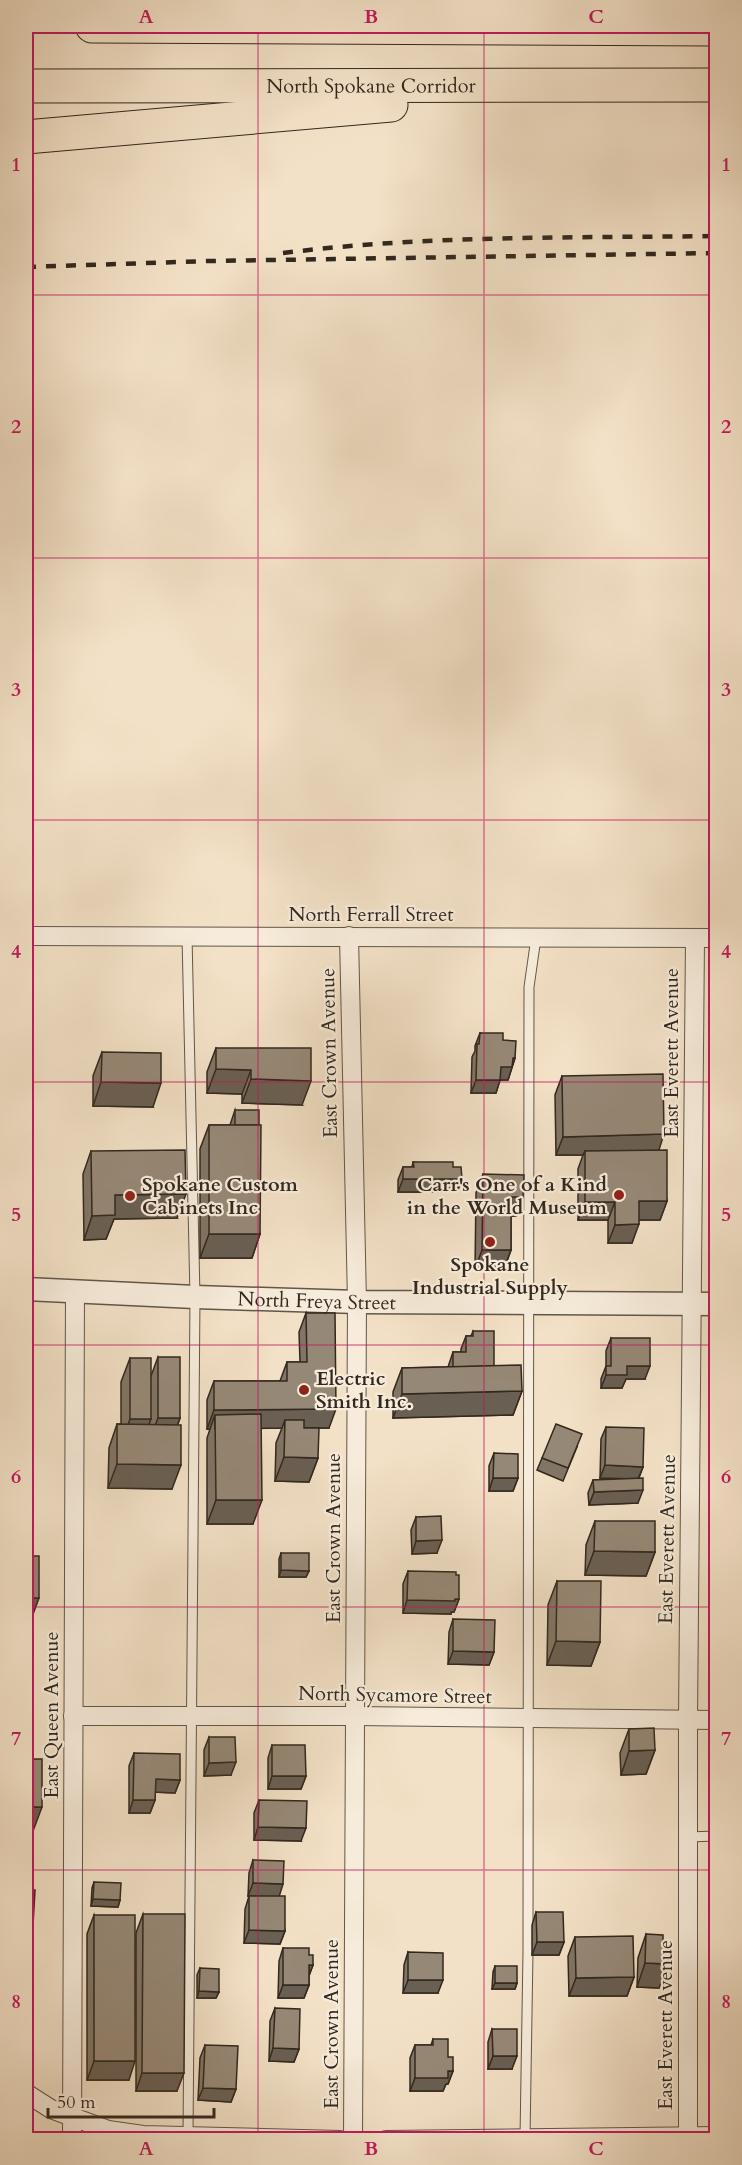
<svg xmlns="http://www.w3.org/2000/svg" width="742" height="2165" font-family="Cardo,serif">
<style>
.grass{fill:url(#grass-dots);stroke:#827564;stroke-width:1.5}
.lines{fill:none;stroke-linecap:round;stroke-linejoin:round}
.service-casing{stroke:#625648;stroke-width:11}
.minor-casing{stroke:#625648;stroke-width:20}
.tertiary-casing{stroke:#625648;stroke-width:25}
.motorway-casing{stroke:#32281e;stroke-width:35}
.service{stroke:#f7ecdb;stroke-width:9}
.minor{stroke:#f7ecdb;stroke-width:18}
.tertiary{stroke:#f7ecdb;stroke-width:22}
.motorway{stroke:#f3e1c7;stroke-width:33}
.rail{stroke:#32281e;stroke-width:4.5;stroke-dasharray:10 10;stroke-linecap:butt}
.wall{fill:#817565;stroke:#32281e;stroke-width:1.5}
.shaded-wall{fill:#695f53;stroke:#32281e;stroke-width:1.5}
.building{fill:#968876;stroke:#32281e;stroke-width:1.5}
.grid{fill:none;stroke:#c2185b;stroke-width:1.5;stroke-opacity:0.55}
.poi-dot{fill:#8f2418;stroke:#f7ecdb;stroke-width:2}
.labels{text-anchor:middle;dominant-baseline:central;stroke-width:4.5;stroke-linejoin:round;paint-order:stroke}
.street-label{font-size:20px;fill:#32281e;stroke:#f7ecdb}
.poi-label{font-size:20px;font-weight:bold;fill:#32281e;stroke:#f7ecdb;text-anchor:start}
.neatline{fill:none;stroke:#c2185b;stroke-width:2}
.grid-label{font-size:20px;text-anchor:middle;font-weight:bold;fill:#c2185b}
</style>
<defs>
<pattern id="grass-dots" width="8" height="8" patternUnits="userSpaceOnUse" patternTransform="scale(1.5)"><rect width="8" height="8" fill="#d2c2aa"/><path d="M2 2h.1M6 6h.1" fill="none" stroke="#b5a792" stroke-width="1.8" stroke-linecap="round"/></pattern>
</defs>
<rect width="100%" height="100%" fill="#f3e1c7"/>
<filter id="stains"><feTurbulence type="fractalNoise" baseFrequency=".00333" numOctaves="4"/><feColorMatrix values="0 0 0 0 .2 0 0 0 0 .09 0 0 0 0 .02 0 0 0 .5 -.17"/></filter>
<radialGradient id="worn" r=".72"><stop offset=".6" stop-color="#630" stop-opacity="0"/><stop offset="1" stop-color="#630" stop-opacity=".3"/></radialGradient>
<polygon class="grass" points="716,1319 716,1678 710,1675 709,1332"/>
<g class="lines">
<g class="service-casing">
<g id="service">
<polyline points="187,936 195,1297 188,2137"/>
<polyline points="688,1837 716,1836"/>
<polyline points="525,2138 528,1952 529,987 536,938"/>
</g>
</g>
<g class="minor-casing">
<g id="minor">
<polyline points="26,936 716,938"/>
<polyline points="349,936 357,1302 353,2140"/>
<polyline points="73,1716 355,1716 716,1720"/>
<polyline points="26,2093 51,2109 108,2130 143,2135 340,2140"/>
<polyline points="72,2140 75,1291"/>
<polyline points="386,2140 716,2136"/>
<polyline points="688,2140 688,1720 695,938"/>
</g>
</g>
<g class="tertiary-casing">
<g id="tertiary">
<path id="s1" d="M26,1289L195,1297L357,1302L716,1304"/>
</g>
</g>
<g class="motorway-casing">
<g id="motorway">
<polyline points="92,26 716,29"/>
<path id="s2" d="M26,86L716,85"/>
<polyline points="26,137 391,105"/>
</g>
</g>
<use href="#service" class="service"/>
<use href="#minor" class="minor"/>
<use href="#tertiary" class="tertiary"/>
<use href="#motorway" class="motorway"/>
<g class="rail">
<path d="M283,253C427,235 572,238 716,236"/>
<polyline points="26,267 209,261 716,253"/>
</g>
</g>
<g class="wall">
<polygon points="480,1033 503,1040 515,1058 508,1080 500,1080 496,1093 471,1093 472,1057 475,1051 475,1046"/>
<polygon points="216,1048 302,1105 242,1103 242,1094 207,1093 207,1072"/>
<polygon points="102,1052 153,1107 93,1106 93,1076"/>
<polygon points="562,1076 659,1150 667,1201 660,1220 639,1220 632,1243 608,1243 608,1220 578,1220 578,1169 583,1155 556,1155 555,1095"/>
<polygon points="235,1110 260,1234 252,1258 200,1258 200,1149 209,1125 230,1125"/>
<polygon points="91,1151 177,1218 114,1219 106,1239 84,1240 83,1174"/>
<polygon points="413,1162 453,1167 462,1179 457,1192 398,1192 398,1180 403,1167 412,1167"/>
<polygon points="483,1174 523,1197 516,1216 511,1216 511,1250 504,1269 475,1269 476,1193"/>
<polygon points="306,1313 329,1428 304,1428 318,1458 309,1482 275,1481 276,1443 282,1428 261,1428 253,1524 207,1524 207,1438 210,1429 207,1429 207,1400 214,1381 280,1381 287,1362 300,1362 299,1332"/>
<polygon points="473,1331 494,1366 522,1391 513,1415 393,1418 393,1392 402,1368 448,1367 453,1352 461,1352 461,1349 466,1336 471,1336"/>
<polygon points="611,1338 645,1379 626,1379 622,1388 601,1388 601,1379 606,1366 606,1351"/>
<polygon points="158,1357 180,1418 178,1424 172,1489 108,1488 109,1448 117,1424 121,1424 121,1382 130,1358 151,1376"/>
<polygon points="606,1427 643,1467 639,1478 638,1503 589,1505 588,1493 593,1480 625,1479 600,1478 601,1439"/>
<polygon points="577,1447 563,1481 537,1470 542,1458"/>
<polygon points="494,1453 518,1478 513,1491 489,1491 489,1466"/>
<polygon points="416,1517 437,1553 412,1554 411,1530"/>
<polygon points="595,1521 655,1552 646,1576 585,1575 586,1545"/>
<polygon points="281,1553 309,1571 306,1577 279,1577 279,1559"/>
<polygon points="408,1571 459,1599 454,1612 451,1612 451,1614 403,1613 403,1584"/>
<polygon points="557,1581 600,1642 591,1666 547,1665 548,1605"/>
<polygon points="453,1619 494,1652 489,1665 448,1664 449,1632"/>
<polygon points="629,1729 655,1750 646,1774 621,1775 620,1753"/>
<polygon points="209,1737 231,1775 204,1776 204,1750"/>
<polygon points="272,1745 306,1776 301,1789 268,1789 268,1758"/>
<polygon points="134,1753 180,1780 175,1793 155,1792 155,1800 150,1813 129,1813 129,1766"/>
<polygon points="259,1800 301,1841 254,1840 254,1813"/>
<polygon points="253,1860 279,1896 285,1931 280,1944 244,1943 245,1909 249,1896 248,1896 249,1873"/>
<polygon points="94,1882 120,1900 118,1907 91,1906 92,1888"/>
<polygon points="536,1912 564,1942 559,1955 532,1955 532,1925"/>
<polygon points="143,1914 177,2091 136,2091 136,1933"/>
<polygon points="94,1915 129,2080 87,2080 87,1934"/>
<polygon points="646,1934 668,1964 659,1988 637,1987 638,1958"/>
<polygon points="575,1937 634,1977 627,1996 569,1996 568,1956"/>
<polygon points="283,1948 309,1955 313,1965 309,1976 309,1985 304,1998 278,1998 279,1961"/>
<polygon points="408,1952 438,1993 403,1993 404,1965"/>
<polygon points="495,1966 517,1983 515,1989 492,1989 493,1972"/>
<polygon points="200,1968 219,1992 216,1998 197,1998 197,1975"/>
<polygon points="275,2008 299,2049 294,2062 269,2061 270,2021"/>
<polygon points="492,2029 512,2069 488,2069 488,2042"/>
<polygon points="433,2039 448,2057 453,2071 448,2084 446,2084 443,2091 410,2091 410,2058 415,2045 431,2045"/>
<polygon points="205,2045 236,2089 231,2102 198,2100 200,2058"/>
</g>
<g class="shaded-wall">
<polygon points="513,1058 515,1058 508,1080 496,1080 501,1067"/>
<polygon points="216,1069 251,1070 242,1094 207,1093"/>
<polygon points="251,1079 311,1081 302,1105 242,1103"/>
<polygon points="476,1080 500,1080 496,1093 471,1093"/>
<polygon points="101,1082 161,1083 153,1107 93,1106"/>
<polygon points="664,1134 658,1153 585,1151 583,1155 556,1155 563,1137"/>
<polygon points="403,1179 462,1179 457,1192 398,1192"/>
<polygon points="186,1194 177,1218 114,1219 106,1239 84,1240 92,1216 115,1195"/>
<polygon points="511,1197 523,1197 516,1216 505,1216"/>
<polygon points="639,1201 667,1201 660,1220 632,1220"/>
<polygon points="585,1202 615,1202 608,1220 578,1220"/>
<polygon points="639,1224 632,1243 608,1243 615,1225"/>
<polygon points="209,1234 260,1234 252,1258 200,1258"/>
<polygon points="482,1250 511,1250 504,1269 475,1269"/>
<polygon points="627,1366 650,1366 645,1379 626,1379 622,1388 601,1388 606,1375"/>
<polygon points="522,1391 513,1415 393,1418 402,1394"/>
<polygon points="336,1409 329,1428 285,1428 285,1420 282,1428 215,1429 215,1415 210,1429 207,1429 214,1410"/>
<polygon points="158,1418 180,1418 171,1442 149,1442"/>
<polygon points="130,1419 151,1419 142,1443 122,1443"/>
<polygon points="284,1457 318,1458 309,1482 275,1481"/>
<polygon points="117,1464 181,1465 172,1489 108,1488"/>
<polygon points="605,1465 643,1467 638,1479 600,1478"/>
<polygon points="493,1478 518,1478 513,1491 489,1491"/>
<polygon points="643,1490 638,1503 589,1505 594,1492"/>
<polygon points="216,1500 262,1500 253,1524 207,1524"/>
<polygon points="442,1540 437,1553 412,1554 416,1541"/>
<polygon points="594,1551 655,1552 646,1576 585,1575"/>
<polygon points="281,1570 309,1571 306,1577 279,1577"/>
<polygon points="26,1598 39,1598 32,1617 26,1617"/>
<polygon points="459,1599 454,1612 451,1612 451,1614 403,1613 407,1600"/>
<polygon points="556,1641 600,1642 591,1666 547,1665"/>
<polygon points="453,1651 494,1652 489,1665 448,1664"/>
<polygon points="26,1697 30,1697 26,1710"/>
<polygon points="655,1750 646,1774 621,1775 629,1751"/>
<polygon points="236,1762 231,1775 204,1776 209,1763"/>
<polygon points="272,1776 306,1776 301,1789 268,1789"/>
<polygon points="156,1779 180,1780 175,1793 151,1792"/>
<polygon points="133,1800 155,1800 150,1813 129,1813"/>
<polygon points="26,1807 42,1807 33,1831 26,1831"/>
<polygon points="258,1827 306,1828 301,1841 254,1840"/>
<polygon points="253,1883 283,1884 279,1897 248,1896"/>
<polygon points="93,1899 120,1900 118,1907 91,1906"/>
<polygon points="249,1930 285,1931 280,1944 244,1943"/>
<polygon points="537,1942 564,1942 559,1955 532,1955"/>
<polygon points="26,1959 31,1960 26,1974"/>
<polygon points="645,1963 668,1964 659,1988 637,1987"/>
<polygon points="309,1965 313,1965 308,1978"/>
<polygon points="634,1977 627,1996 569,1996 576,1978"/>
<polygon points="408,1980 443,1980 438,1993 403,1993"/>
<polygon points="495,1983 517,1983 515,1989 492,1989"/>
<polygon points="283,1985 309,1985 304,1998 278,1998"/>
<polygon points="199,1991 219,1992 216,1998 197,1998"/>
<polygon points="273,2048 299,2049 294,2062 269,2061"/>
<polygon points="493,2056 517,2056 512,2069 488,2069"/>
<polygon points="94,2061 135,2061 129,2080 87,2080"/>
<polygon points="448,2071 453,2071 448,2084 446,2084 443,2091 410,2091 415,2078"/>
<polygon points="142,2073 184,2073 177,2091 136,2091"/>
<polygon points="203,2088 236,2089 231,2102 198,2100"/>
</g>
<g class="building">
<polygon points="480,1033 503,1033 503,1040 516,1041 515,1058 513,1058 512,1067 501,1067 500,1080 476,1080 477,1044 479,1044"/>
<polygon points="216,1048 311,1048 311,1081 251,1079 251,1070 216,1069"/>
<polygon points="102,1052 161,1053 161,1083 101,1082"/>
<polygon points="663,1074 664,1134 563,1137 562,1076"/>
<rect x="235" y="1110" width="24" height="15"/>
<polygon points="209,1125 261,1125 260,1234 209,1234"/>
<polygon points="185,1150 186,1194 115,1195 115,1215 92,1216 91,1151"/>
<polygon points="667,1150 667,1201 639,1201 639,1224 615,1225 615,1202 585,1202 585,1151"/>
<polygon points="413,1162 453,1162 453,1167 461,1167 462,1179 403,1179 403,1167 414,1167"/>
<polygon points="483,1174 524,1175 523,1197 511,1197 511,1250 482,1250"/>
<polygon points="306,1313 335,1313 336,1409 214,1410 214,1381 287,1381 287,1362 307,1362"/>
<polygon points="473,1331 494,1331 494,1366 453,1367 453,1352 466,1352 466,1336 473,1336"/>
<polygon points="611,1338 650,1338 650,1366 627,1366 627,1375 606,1375 606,1366 611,1366"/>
<rect x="158" y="1357" width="22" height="61"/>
<rect x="130" y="1358" width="21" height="61"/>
<polygon points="521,1365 522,1391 402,1394 402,1368"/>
<polygon points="261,1414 262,1500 216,1500 215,1415"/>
<polygon points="285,1420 304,1420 304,1428 319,1428 318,1458 284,1457"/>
<polygon points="117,1424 181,1425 181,1465 117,1464"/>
<polygon points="556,1424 582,1434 568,1468 542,1458"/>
<polygon points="606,1427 644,1428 643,1467 605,1465"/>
<polygon points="494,1453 518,1454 518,1478 493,1478"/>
<polygon points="643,1478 643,1490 594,1492 593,1480"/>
<rect x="26" y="1516" width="1" height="24"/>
<polygon points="441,1516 442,1540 416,1541 416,1517"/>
<polygon points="595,1521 655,1521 655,1552 594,1551"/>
<polygon points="281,1553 309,1553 309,1571 281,1570"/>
<rect x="26" y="1556" width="13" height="42"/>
<polygon points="408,1571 456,1572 456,1575 459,1575 459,1599 455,1599 455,1601 407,1600"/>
<polygon points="557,1581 601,1581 600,1642 556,1641"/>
<polygon points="453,1619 495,1620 494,1652 453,1651"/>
<polygon points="26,1670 29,1670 30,1697 26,1697"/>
<polygon points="654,1728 655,1750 629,1751 629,1729"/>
<polygon points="209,1737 235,1737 236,1762 209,1763"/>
<polygon points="272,1745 305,1745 306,1776 272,1776"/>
<polygon points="134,1753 180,1754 180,1780 156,1779 155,1800 133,1800"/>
<rect x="26" y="1759" width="16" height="48"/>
<polygon points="259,1800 307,1801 306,1828 258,1827"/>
<polygon points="26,1855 32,1855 30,1890 35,1890 31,1960 26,1959"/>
<polygon points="253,1860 284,1861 283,1884 253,1883"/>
<polygon points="94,1882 121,1883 120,1900 93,1899"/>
<polygon points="249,1896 285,1896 285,1931 249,1930"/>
<polygon points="536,1912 563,1912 564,1942 537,1942"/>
<polygon points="143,1914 185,1914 184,2073 142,2073"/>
<rect x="94" y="1915" width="41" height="146"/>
<polygon points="646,1934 663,1935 663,1947 669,1947 668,1964 645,1963"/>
<polygon points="633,1936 634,1977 576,1978 575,1937"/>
<polygon points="283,1948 309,1948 309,1955 313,1955 313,1965 309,1965 309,1985 283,1985"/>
<polygon points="408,1952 443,1953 443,1980 408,1980"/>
<rect x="495" y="1966" width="22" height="17"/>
<polygon points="200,1968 219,1969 219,1992 199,1991"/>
<polygon points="275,2008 300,2009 299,2049 273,2048"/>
<polygon points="492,2029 517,2029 517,2056 493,2056"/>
<polygon points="433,2039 448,2039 448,2057 453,2057 453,2071 448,2071 448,2078 415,2078 415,2045 433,2045"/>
<polygon points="205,2045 238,2046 236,2089 203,2088"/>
</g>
<path class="grid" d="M258,26V2140M484,26V2140M26,295H716M26,558H716M26,820H716M26,1082H716M26,1345H716M26,1607H716M26,1870H716"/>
<g class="poi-dot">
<circle cx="619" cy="1195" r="6"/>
<circle cx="130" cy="1196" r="6"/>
<circle cx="490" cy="1242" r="6"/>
<circle cx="304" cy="1390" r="6"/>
</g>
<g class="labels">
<g class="street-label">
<text stroke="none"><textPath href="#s2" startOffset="345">North Spokane Corridor</textPath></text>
<text x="371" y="914">North Ferrall Street</text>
<text transform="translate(329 1053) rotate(-91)">East Crown Avenue</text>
<text transform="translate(671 1053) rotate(-90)">East Everett Avenue</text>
<text stroke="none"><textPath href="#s1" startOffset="291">North Freya Street</textPath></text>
<text transform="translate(333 1538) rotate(-90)">East Crown Avenue</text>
<text transform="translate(667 1539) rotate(-89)">East Everett Avenue</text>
<text transform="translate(395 1695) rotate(1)">North Sycamore Street</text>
<text transform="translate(51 1715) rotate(-90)">East Queen Avenue</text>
<text transform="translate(331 2024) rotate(-90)">East Crown Avenue</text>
<text transform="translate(665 2025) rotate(-90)">East Everett Avenue</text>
</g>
<g class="poi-label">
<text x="142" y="1184">Spokane Custom<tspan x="142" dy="23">Cabinets Inc</tspan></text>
<text x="607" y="1184" text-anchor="end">Carr's One of a Kind<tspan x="607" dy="23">in the World Museum</tspan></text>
<text x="490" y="1264" text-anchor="middle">Spokane<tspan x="490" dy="23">Industrial Supply</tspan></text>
<text x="316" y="1378">Electric<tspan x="316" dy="23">Smith Inc.</tspan></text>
</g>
</g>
<rect width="742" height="2165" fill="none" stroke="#f3e1c7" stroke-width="66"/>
<path d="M48 2108v9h166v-9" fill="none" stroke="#32281e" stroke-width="3"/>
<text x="57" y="2108" font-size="18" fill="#32281e" stroke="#f7ecdb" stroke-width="4.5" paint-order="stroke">50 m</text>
<rect x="33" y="33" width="676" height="2099" class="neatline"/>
<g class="grid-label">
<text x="146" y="23">A</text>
<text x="371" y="23">B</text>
<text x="596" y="23">C</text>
<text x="16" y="171">1</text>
<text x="726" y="171">1</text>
<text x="16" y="433">2</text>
<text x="726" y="433">2</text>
<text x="16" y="696">3</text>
<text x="726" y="696">3</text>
<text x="16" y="958">4</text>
<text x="726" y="958">4</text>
<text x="16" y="1221">5</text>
<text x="726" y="1221">5</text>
<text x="16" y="1483">6</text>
<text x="726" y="1483">6</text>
<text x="16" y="1745">7</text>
<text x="726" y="1745">7</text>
<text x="16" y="2008">8</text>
<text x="726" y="2008">8</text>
<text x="146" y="2155">A</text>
<text x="371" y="2155">B</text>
<text x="596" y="2155">C</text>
</g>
<rect width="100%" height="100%" filter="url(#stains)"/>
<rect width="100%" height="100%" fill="url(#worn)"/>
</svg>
